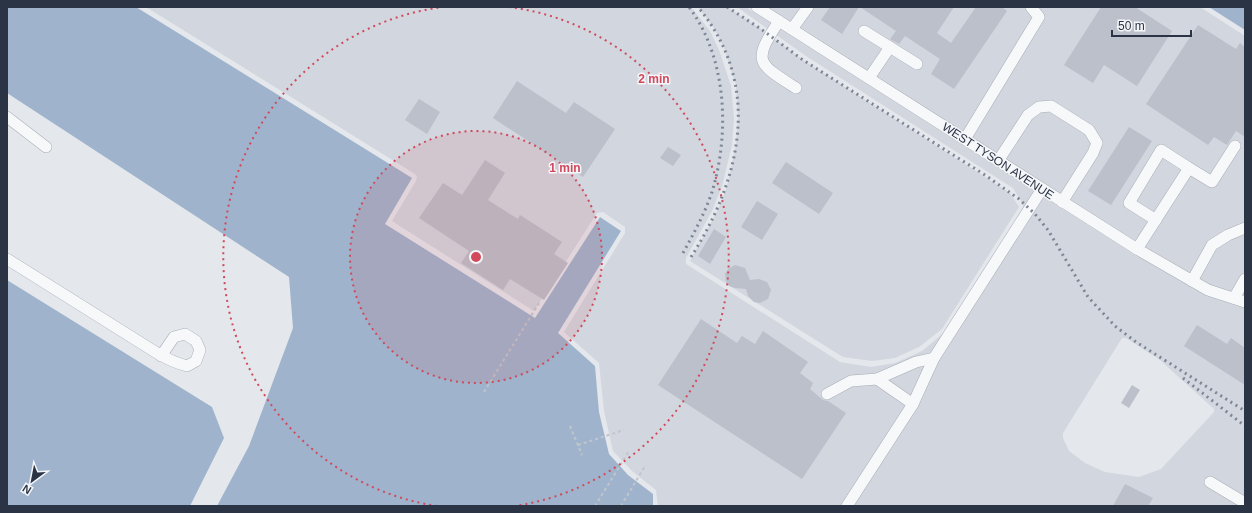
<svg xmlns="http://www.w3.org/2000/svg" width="1252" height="513" font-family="Arial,sans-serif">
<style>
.built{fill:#d2d6de;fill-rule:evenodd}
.water{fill:#9fb4cc}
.building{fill:#bbc0ca}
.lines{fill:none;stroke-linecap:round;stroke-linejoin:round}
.minor-casing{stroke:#a9aeb7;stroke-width:12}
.path{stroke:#c2c5cb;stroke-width:2;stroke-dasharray:3 3;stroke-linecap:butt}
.minor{stroke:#f7f8fa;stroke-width:11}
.rail{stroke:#7d8696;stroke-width:3;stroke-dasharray:2 4;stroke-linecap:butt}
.ring{fill:none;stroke:#d1495b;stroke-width:2;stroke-dasharray:2 4}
.labels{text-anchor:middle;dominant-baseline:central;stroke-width:3;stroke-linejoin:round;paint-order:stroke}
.street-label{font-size:12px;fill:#2b3445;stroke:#f4f6f9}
.centre{fill:#d1495b;stroke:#f4f6f9;stroke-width:2}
.ring-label{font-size:12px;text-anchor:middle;font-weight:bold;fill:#d1495b;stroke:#f4f6f9;stroke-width:3;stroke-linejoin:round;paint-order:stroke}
</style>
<rect width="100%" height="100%" fill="#e4e7ec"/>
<g class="built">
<path d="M146,7H691L710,31L719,50L731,86L734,118L732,145L722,186L712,211L686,258V264L840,362L871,367L895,363L922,351L946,331L1023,209V204L1013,188L806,56L737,7H746L1138,257L1145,247L769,7H1200L1245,36V506H658L656,490L632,471L613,451L604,411L599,363L564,332L625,233V227L603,212L597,213L534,311L392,221L416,181L417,176L415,174ZM1122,338H1126L1160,360L1214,409V412L1161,469L1139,477L1105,472L1085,463L1069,451L1063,438V433Z"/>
<polygon points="698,7 727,7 761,29 803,60 1010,193 1019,207 942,329 919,347 895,358 872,361 843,357 690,261 717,212 727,187 736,145 738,118 736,85 724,48 714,28"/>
</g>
<g class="water">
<polygon points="7,7 136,7 412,178 385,224 535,318 600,217 621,231 558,333 595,366 599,412 609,454 628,475 653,494 653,506 217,506 249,446 293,328 289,277 7,93"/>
<polygon points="1209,7 1245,7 1245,30"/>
<polygon points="7,280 212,407 224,438 190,506 7,506"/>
</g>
<g class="building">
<polygon points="830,7 859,7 842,34 821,20"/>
<polygon points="860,7 954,7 937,33 951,43 976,7 1002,7 1007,11 954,89 931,74 940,59 905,36 899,44 890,39 896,31"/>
<polygon points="1101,7 1135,7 1172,31 1137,86 1104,65 1093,83 1064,65"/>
<polygon points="1198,25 1236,49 1240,43 1245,47 1245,137 1236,131 1227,145 1214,137 1208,145 1146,104"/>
<polygon points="517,81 566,113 574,102 615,129 583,177 493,118"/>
<polygon points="419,99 440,112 427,134 405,120"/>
<polygon points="1129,127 1152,141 1111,205 1088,191"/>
<polygon points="668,147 681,155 673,166 660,158"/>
<polygon points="485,160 505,173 488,200 518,219 520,215 562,242 554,254 568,263 544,300 510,279 503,290 461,263 469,251 419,218 443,183 462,195"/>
<polygon points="786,162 833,193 819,214 772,183"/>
<polygon points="757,201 778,214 762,240 741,227"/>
<polygon points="714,229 726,237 710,264 698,256"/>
<polygon points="735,265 745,268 750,280 759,279 767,282 771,290 768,299 760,303 754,302 748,296 746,289 735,288 729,286 726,281 725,274 728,269"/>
<polygon points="701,319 737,343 742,336 755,344 763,331 808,362 800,373 813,383 810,389 823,400 828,401 846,413 802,479 658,385"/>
<polygon points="1197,325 1227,344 1231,338 1245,348 1245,385 1184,346"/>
<polygon points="1132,385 1140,390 1129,408 1121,403"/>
<polygon points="1125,484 1153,498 1148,506 1113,506"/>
</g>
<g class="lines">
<g class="minor-casing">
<g id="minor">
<polyline points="757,7 1137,249 1208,290 1245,302"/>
<path d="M779,21C752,62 757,63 796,88"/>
<polyline points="792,29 808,7"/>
<polyline points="864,31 917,64"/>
<polyline points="869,78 890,47"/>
<polyline points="7,117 46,147"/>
<polyline points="965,139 1039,17 1031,7"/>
<polyline points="998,161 1028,115 1039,107 1051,106 1089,130 1097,143 1093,153 1062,202"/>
<polyline points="1156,220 1129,203 1161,150 1189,168"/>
<polyline points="1137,249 1189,168 1212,182 1235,146"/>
<path d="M7,259L157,353C167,359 176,363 187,366L196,361L200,350L196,341L185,334L174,337L161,356"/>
<polyline points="1192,281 1212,245 1228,235 1245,228"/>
<polyline points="1234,298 1245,279"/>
<polyline points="877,379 913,404"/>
<polyline points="827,394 851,381 877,379 916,362 934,358 1042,189"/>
<polyline points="1210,482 1245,503"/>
<polyline points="847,506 913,404 934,358"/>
</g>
</g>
<g class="path">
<polyline points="484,392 539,303"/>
<polyline points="570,426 582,455"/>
<polyline points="578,445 624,430"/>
<polyline points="595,506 629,451"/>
<polyline points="621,506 645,466"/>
</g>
<use href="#minor" class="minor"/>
<g class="rail">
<polyline points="727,7 761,29 803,60 985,175 1019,199 1035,214 1048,230 1088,297 1115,326 1136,342 1245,411"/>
<path d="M683,253C694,233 705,213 712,192C730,133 727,58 689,7"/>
<path d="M691,257C741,179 763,85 698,7"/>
<polyline points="1183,378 1245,426"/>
</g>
</g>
<circle cx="476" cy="257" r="126" fill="#d1495b" fill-opacity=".12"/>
<g class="ring">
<circle cx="476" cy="257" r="126"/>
<path d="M437 506A252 252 0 0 1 443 7M509 7A252 252 0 0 1 515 506"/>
</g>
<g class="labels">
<g class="street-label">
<text transform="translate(998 161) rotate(33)">WEST TYSON AVENUE</text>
</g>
</g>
<circle cx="476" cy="257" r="6" class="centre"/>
<g class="ring-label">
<text x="654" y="83">2 min</text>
<text x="565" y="172">1 min</text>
</g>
<rect width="1252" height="513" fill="none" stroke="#2b3445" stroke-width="16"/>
<g transform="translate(32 481) rotate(212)" stroke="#f4f6f9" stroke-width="3" paint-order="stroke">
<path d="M0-3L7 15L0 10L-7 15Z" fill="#2b3445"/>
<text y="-6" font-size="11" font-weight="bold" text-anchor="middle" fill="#2b3445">N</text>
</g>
<path d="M1112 30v6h79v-6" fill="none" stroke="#2b3445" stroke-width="2"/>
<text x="1118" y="30" font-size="12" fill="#2b3445" stroke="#f4f6f9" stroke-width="3" paint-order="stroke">50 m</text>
</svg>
